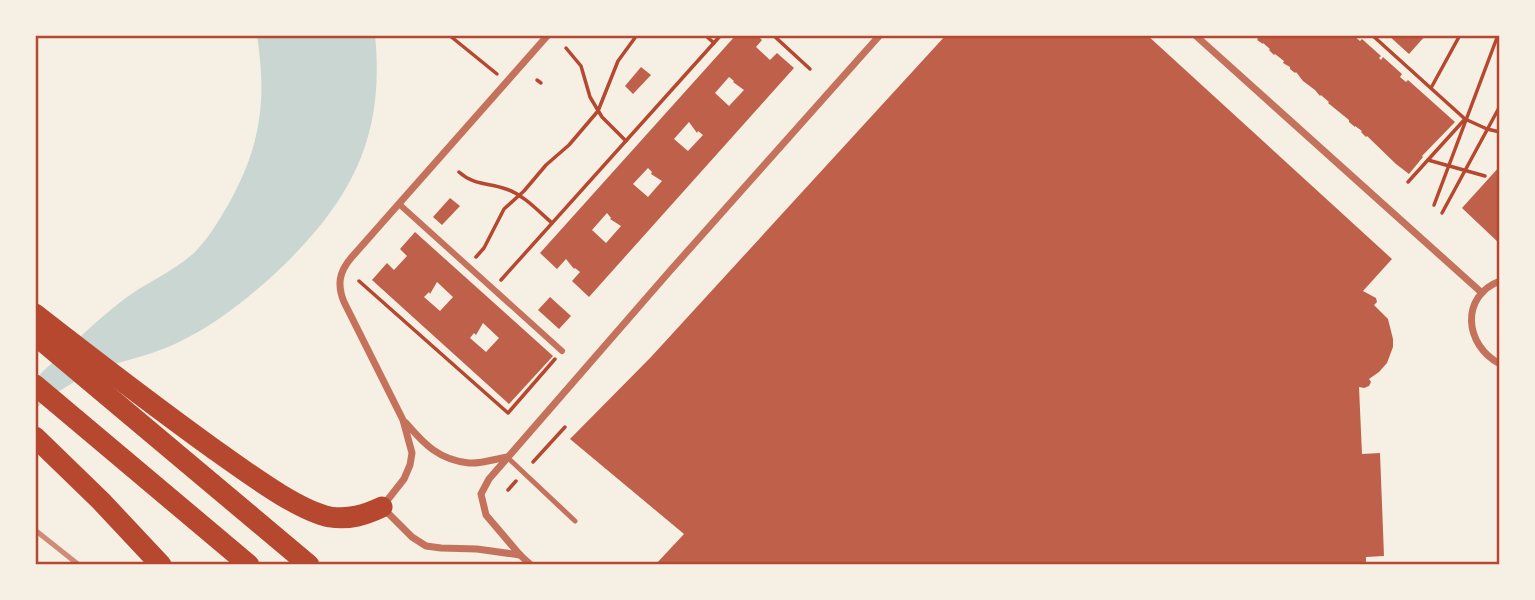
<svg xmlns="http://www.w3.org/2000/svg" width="1535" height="600" font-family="Figtree,sans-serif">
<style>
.water{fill:#c9d6d2}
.building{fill:#bf614a;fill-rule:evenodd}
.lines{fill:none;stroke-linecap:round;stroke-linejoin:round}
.path{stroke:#b5482f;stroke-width:3.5}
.service{stroke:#c5725c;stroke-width:5}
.pedestrian{stroke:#c5725c;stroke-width:6}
.minor{stroke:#c5725c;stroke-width:7}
.motorway{stroke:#b5482f;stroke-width:21}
.rail{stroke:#cf8b77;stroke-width:5}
.neatline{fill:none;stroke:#b5482f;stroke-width:2.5}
</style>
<rect width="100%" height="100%" fill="#f6efe4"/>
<path class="water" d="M257,35H375C385,135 353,198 282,267C251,296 217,324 179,342C155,354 129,359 103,368C78,377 56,393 35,409V379C64,352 92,324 123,300C145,283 173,272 194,253C208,239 218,222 228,205C261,146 267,101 257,35Z"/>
<g class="building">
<path d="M736,35H757L762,40L756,47L770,60L777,53L794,68L589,297L572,281L580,272L575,268L574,269L566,259L557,269L540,253ZM729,77L734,81L733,82L744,90L729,106L715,93ZM689,122L697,133L698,131L703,135L688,151L674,139ZM648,168L652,172L651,174L662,181L648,197L633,184ZM607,213L611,218L610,219L621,226L606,243L592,230Z"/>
<polygon points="946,35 1147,35 1392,259 1363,291 1376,298 1377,302 1374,305 1388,319 1393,339 1393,347 1387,363 1379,372 1369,379 1371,382 1369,386 1364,388 1359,387 1362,454 1380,453 1384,556 1366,557 1366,565 655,565 684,534 570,439 651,357"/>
<polygon points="1254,35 1353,35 1360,41 1362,39 1381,56 1379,58 1381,60 1383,57 1402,74 1400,77 1406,82 1408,80 1455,122 1422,156 1423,157 1409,174 1396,164 1367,136 1366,137 1361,132 1362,131 1355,126 1355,127 1349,122 1349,120 1328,103 1329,102 1322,96 1321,95 1320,96 1315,90 1303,81 1296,72 1295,73 1290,69 1290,67 1283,63 1284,61 1275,54 1274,55 1269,50 1270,49 1263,43 1263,44 1257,40 1258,39"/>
<polygon points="1388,35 1426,35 1409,54"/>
<polygon points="641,67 651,75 633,94 625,86"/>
<polygon points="1500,166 1500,244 1462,208"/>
<polygon points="450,198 460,206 442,225 433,217"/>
<path d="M415,232L553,356L509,404L372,280L387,263L394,270L407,256L400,249ZM437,282L453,297L440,311L424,297L429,292L430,294ZM483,323L499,338L486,352L470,338L474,333L476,335Z"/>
<polygon points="550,297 571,316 559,329 538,310"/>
</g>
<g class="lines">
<g class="path">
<polyline points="449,35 497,74"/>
<polyline points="705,35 714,43"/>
<polyline points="773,35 810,69"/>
<polyline points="1372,35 1465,119 1408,182"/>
<polyline points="566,48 581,66 590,97 602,117 626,141"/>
<polyline points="537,80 541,83"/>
<polyline points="1431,88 1460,35"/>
<polyline points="1465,119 1487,129 1500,132"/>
<polyline points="1428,160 1485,176"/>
<path d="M459,172C473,185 489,183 506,189C524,195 538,211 552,223"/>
<polyline points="1434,205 1498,35"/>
<polyline points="1442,213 1500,106"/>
<polyline points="476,257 484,248 504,209 524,191 546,165 569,145 598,111 618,61 637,35"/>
<polyline points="501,280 721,35"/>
<polyline points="359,281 508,413 555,359"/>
<polyline points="533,462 565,427"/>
<polyline points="508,490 516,481"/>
</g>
<polyline class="service" points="507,457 575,521"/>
<polyline class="pedestrian" points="399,204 562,351"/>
<g class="minor">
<polyline points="1195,35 1482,293"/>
<path d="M1500,281C1460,296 1464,345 1500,364"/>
<path d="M406,423C424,444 439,460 469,463C481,464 495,459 507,457"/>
<path d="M520,555L477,549L441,548L426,546L412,537L382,507L404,479L410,465L412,453L403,420L344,302C337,285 339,272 351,258L548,35"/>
<polyline points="531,565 520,555 486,515 481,494 489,479 669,272 880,35"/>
</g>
<g class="motorway">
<path d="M35,314C94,360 154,406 215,450C244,470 296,510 330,517C349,520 365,515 382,507"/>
<polyline points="35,335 309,565"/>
<polyline points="35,385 249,565"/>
<polyline points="35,437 101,501 161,565"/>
</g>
<g class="rail">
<polyline points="35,530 79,565"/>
<polyline points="35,564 36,565"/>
</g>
</g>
<rect width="1535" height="600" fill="none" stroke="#f6efe4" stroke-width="74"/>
<rect x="37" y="37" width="1461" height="526" class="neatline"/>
</svg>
